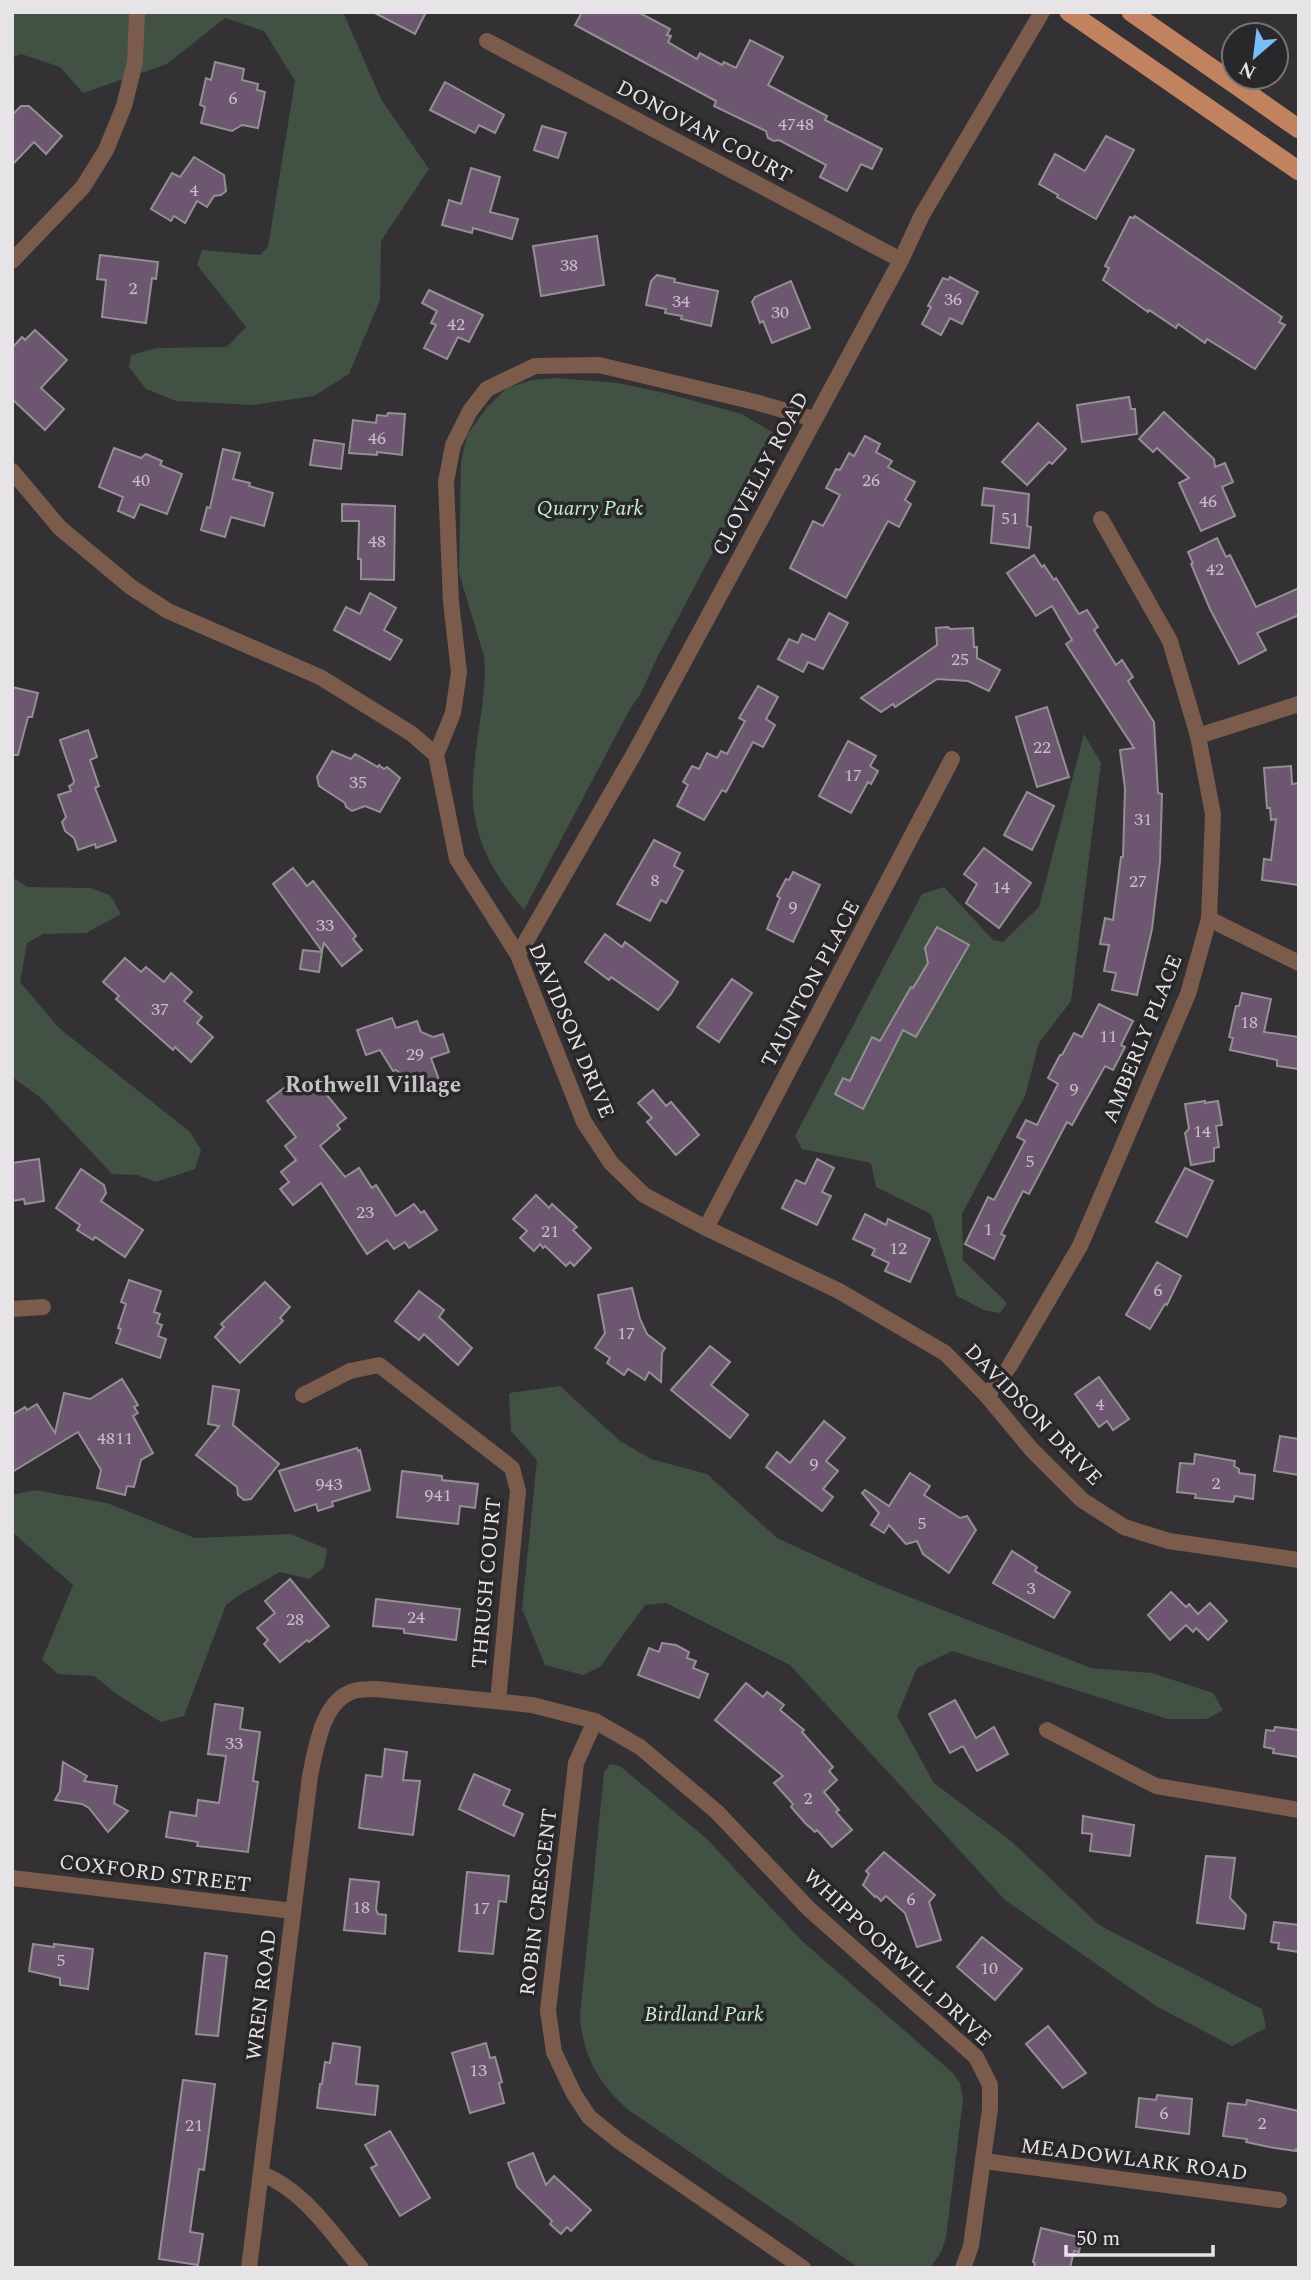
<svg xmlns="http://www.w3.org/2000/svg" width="1311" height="2280" font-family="Spectral,serif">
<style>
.green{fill:#415143}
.building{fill:#6d566f;stroke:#939093;stroke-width:2}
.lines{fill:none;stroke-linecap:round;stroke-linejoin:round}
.minor{stroke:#7b5b4b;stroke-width:16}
.primary{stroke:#c18260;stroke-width:19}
.labels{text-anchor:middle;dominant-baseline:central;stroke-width:7;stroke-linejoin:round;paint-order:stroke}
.number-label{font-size:18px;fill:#c8c0c8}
.street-label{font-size:21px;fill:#e6e4e6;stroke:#292729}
.park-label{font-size:21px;font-style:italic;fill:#c2f3c7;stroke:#292729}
.neighbourhood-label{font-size:23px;font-weight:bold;fill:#c6c3c6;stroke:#292729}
</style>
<rect width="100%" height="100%" fill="#333133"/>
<g class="green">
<polygon points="12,12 343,12 381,99 429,169 381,241 380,300 349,374 314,396 253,405 176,401 146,389 129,367 131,355 157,348 227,347 246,327 197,265 202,250 260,255 268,247 295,81 264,31 225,18 167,64 83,93 60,67 21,54 12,58"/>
<path d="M557,378L618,383L665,393L742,414L775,434L658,656L640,695L630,709L524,910C487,867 467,826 474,768C477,736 484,704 485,672L484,656L459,573L461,462L467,435L487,407L507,388L532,380Z"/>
<polygon points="1084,734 1101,763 1071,1001 1039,1043 1025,1096 962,1214 963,1260 1007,1303 1000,1313 984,1310 957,1296 931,1214 876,1187 871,1163 802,1149 795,1136 922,894 944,887 993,940 1003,942 1039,907"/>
<polygon points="12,873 13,878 28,887 90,888 110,895 121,914 86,933 43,934 27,943 20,982 59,1028 190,1132 201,1150 195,1169 156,1182 137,1175 112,1174 41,1098 12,1077"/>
<polygon points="560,1386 620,1441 651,1459 707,1474 777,1538 879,1585 1091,1668 1152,1673 1213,1693 1223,1710 1207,1719 1168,1719 952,1651 917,1668 897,1716 934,1783 1011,1841 1099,1925 1262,2009 1266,2028 1232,2046 1156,2006 1005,1900 790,1665 666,1603 645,1605 600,1667 583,1675 545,1665 522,1609 537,1460 511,1431 509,1393"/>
<polygon points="35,1490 107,1503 195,1538 291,1534 327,1549 324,1567 309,1579 280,1572 241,1594 226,1605 184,1716 161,1722 118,1695 94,1676 58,1674 42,1660 73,1585 12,1532 12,1495"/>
<path d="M610,1764L620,1766L707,1839L802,1941L953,2073L960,2083L963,2100L946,2238L941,2252L930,2268H859L633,2113C600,2088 583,2057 580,2016L604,1772Z"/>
</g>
<g class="building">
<polygon points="373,12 426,12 415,34"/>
<polygon points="582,12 638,12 670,29 667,35 671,36 668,42 697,59 700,53 722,65 724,62 736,68 750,40 783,57 768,85 827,116 825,120 882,149 872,169 861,164 847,191 820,177 826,165 779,140 774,141 768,138 766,131 714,106 716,101 575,25"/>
<polygon points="215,62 244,69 242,80 258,84 257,90 265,92 258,128 242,125 232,131 201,123 205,107 200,105 206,78 211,80"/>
<polygon points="445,82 504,115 495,133 479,125 475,133 430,110"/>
<polygon points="21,106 29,106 62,136 46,154 34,142 12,165 12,115"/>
<polygon points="542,126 566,133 558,158 534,150"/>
<polygon points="1106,136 1134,150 1096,219 1057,197 1058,195 1039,184 1055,154 1085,171"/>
<polygon points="194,157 224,175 226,191 221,195 214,196 207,207 197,201 185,223 174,216 171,221 151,209 172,173 180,177"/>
<polygon points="471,168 500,177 490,212 518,219 512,239 473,228 472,233 442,225 449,200 461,204"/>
<polygon points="1135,216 1282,317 1279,322 1285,325 1255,369 1207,339 1205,343 1178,324 1176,328 1149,310 1148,312 1103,280 1109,268 1105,266 1130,217 1134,218"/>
<polygon points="597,236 604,285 541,296 533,246"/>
<polygon points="100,255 158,262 156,279 152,278 146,323 102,317 106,280 97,279"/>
<polygon points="657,275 675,279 674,282 718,291 711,326 681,319 682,316 665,313 666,309 646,305 651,281"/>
<polygon points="950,277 978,292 962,324 950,318 941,335 922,324 931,307 928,306 943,278 948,280"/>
<polygon points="791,281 810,328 772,343 763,321 760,323 752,302 755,297"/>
<polygon points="429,290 483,315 469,342 458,337 447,359 424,348 436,325 431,323 437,311 422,303"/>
<polygon points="35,330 67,360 41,388 64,409 45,430 12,399 12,348 22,337 25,340"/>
<polygon points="1129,397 1131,409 1135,409 1137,434 1082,442 1077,405"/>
<polygon points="1164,412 1214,459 1215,467 1225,463 1233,482 1222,487 1235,516 1201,531 1179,483 1189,478 1157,448 1153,452 1139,439"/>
<polygon points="388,413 405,414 402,455 377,452 377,455 349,453 353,420 376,423 377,415 387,416"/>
<polygon points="1038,423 1066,449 1052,464 1049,462 1027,485 1002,462"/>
<polygon points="865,436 880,444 876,452 892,461 888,467 915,482 905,500 911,504 899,527 888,521 846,598 790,568 813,521 823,526 840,495 826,488 836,469 840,470 849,453 854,456"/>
<polygon points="314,440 344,444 341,469 310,465"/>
<polygon points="114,448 141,458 146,454 162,461 160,465 182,474 167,514 140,504 134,518 118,511 123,497 99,487"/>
<polygon points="223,449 240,453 233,479 250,483 249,486 273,493 264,526 231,517 225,537 201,530 207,507 210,508"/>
<polygon points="984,488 1029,494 1027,526 1031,527 1029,548 991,543 994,506 982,505"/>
<polygon points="342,504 395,506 394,580 361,579 361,559 358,559 359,521 342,521"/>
<polygon points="1217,538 1226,557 1230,555 1256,607 1299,588 1299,615 1257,633 1266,650 1239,664 1210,609 1191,564 1193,563 1188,552"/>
<polygon points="1034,555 1042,567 1044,565 1054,580 1056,578 1079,614 1087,610 1098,627 1094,630 1116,665 1122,660 1133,677 1128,681 1154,722 1158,793 1162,794 1160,861 1152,929 1137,995 1112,990 1116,973 1104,971 1109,945 1100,944 1105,918 1113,920 1121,857 1123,857 1125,788 1120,750 1134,748 1066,644 1072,640 1052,606 1036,616 1007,573"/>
<polygon points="370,593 396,608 384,630 402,640 390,660 334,630 346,607 360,614"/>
<polygon points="829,613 848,623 823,669 808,662 803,672 778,659 789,639 798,643 802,634 815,640"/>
<polygon points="948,627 950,629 973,628 974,647 977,647 977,658 1000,670 989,691 968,681 937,679 895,707 893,704 881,712 861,698 937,645 936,628"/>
<polygon points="758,686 778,697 766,719 775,725 763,747 753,742 726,792 722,790 704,820 677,806 688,785 683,782 692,766 699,769 707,753 717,758 721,751 727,754 745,721 739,718"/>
<polygon points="12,687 38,693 32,717 28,717 18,755 12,755"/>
<polygon points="1047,707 1069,777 1037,787 1016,717"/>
<polygon points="88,730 97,757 90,760 99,786 95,788 116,841 96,848 95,844 78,850 74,838 65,831 62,822 66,817 58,795 71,791 69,786 73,784 74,781 60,740"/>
<polygon points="848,741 876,756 870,766 878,771 871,784 868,782 851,813 819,796"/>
<polygon points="332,751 351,759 355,754 378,767 379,765 384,769 387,767 400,778 380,812 365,806 352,811 346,807 345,803 319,786 317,777"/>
<polygon points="1291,766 1292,784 1299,783 1299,885 1262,880 1264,859 1271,860 1276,819 1271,820 1270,808 1267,808 1264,768"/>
<polygon points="1027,792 1054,806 1032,850 1004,835"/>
<polygon points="654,840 680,853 674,866 683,871 666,903 661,900 650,921 617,904"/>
<polygon points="984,848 1031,883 999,928 966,903 977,884 964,874"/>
<polygon points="293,868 307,886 313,881 356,936 353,939 362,950 342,966 324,943 322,951 273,884"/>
<polygon points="793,872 820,885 793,942 767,929 780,898 777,896 786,879 789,880"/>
<polygon points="937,927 969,945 916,1037 903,1030 863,1109 835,1094 843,1078 850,1081 872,1037 880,1041 911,987 913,988 928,963 925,948"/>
<polygon points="605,934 622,947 625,942 678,982 671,994 658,1010 611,977 609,980 585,962"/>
<polygon points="303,950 322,952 319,972 300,969"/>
<polygon points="125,958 141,972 146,967 164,982 171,973 192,992 184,1001 202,1017 197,1023 213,1037 191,1062 175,1047 173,1050 138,1019 116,999 119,996 103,982"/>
<polygon points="732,979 752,993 719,1042 697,1027"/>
<polygon points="1242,993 1271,999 1264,1032 1299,1037 1299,1069 1277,1066 1277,1060 1230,1050 1233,1038 1229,1037 1236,1006 1239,1006"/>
<polygon points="1099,1004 1133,1021 1121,1045 1125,1047 1113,1070 1105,1066 1072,1125 1067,1122 1029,1194 1023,1191 1001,1234 1005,1236 994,1259 965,1244 988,1197 994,1200 1025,1141 1017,1137 1026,1120 1037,1125 1058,1084 1048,1078 1060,1055 1062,1055 1074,1033 1082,1037"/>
<polygon points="392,1018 396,1028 417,1021 421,1032 433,1037 443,1034 449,1052 431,1058 441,1085 420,1092 416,1080 405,1078 396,1070 393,1071 380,1050 366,1055 357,1030"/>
<polygon points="293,1081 304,1094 311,1088 315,1093 321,1088 346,1118 337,1125 340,1129 320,1146 345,1177 359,1168 372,1188 376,1185 396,1216 414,1204 421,1213 424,1211 437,1230 409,1248 405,1242 394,1249 387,1240 367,1254 321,1183 293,1205 280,1189 289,1182 281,1172 296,1160 285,1146 296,1137 267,1101"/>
<polygon points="653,1090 666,1106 671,1102 699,1135 676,1155 647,1122 652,1118 638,1103"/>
<polygon points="1205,1101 1205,1103 1218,1101 1222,1125 1216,1126 1219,1147 1214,1148 1214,1161 1191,1165 1185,1133 1189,1129 1185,1104"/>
<polygon points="39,1159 44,1201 25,1204 24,1199 12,1201 12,1163"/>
<polygon points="817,1159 834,1168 822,1192 831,1196 817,1225 782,1208 796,1180 805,1184"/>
<polygon points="1185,1168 1213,1181 1187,1237 1156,1222"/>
<polygon points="81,1169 104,1185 106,1193 101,1201 143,1230 125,1257 95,1237 93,1240 77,1230 80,1225 56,1208"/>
<polygon points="536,1195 549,1208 552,1204 577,1227 573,1230 591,1248 574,1266 570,1262 566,1266 545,1246 543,1248 540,1244 534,1251 520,1238 527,1231 513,1219"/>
<polygon points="865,1214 886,1225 888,1219 930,1239 910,1282 885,1271 889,1263 872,1255 875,1249 853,1239"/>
<polygon points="1157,1262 1181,1276 1167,1305 1165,1304 1150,1329 1126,1315"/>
<polygon points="129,1280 161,1291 154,1312 160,1314 157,1323 162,1325 158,1336 166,1339 160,1358 116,1343 121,1329 118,1328 126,1304 121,1302"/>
<polygon points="265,1282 290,1307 280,1318 283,1321 240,1363 215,1337 224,1327 221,1324"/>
<polygon points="632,1288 640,1319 647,1334 665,1348 662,1353 661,1382 649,1372 645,1380 628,1369 624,1375 607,1363 610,1358 595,1348 605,1333 598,1295"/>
<polygon points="419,1291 444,1310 439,1317 472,1348 458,1365 424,1334 419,1340 395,1321"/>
<polygon points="710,1346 730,1362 711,1385 748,1415 730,1438 671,1390"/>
<polygon points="1099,1377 1129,1419 1113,1430 1107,1421 1099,1427 1075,1394"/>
<polygon points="122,1379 138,1405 134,1407 138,1413 133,1416 153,1453 141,1460 134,1487 127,1486 125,1495 97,1488 101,1470 78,1432 12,1472 12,1415 25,1407 27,1410 37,1404 55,1433 64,1393 90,1399"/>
<polygon points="213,1386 239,1390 233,1425 279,1464 251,1499 244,1500 238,1495 237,1487 196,1455 219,1426 208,1424"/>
<polygon points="824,1421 845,1438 826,1461 838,1471 823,1489 833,1497 822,1511 766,1467 777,1452 790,1463"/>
<polygon points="1280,1436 1299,1439 1299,1475 1274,1471"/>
<polygon points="357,1448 358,1451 360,1450 370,1490 332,1502 333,1506 318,1511 316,1504 295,1511 279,1471"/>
<polygon points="1195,1454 1235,1461 1234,1466 1239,1469 1239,1473 1255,1475 1253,1499 1235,1496 1233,1502 1195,1498 1196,1494 1177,1492 1180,1463 1194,1464"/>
<polygon points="402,1471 442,1476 442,1480 478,1484 475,1508 460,1506 458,1524 397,1517"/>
<polygon points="910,1473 930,1486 924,1495 960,1518 967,1516 976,1530 949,1573 923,1554 917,1541 906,1544 889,1525 884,1533 871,1525 879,1513 862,1493 865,1490 889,1506"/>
<polygon points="1012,1551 1037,1567 1035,1571 1070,1592 1054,1618 993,1583"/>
<polygon points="290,1579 329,1626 309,1642 307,1640 280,1662 264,1644 268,1640 257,1628 275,1613 265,1601"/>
<polygon points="1171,1592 1186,1607 1189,1604 1198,1614 1210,1603 1227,1621 1208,1640 1196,1628 1193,1632 1186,1625 1170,1640 1148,1615"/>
<polygon points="376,1599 460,1609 456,1640 404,1633 404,1629 373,1626"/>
<polygon points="662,1643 676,1645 689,1652 687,1658 696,1661 693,1668 708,1674 699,1698 638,1675 649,1648 659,1652"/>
<polygon points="746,1683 763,1697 767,1692 784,1705 780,1710 804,1730 802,1732 833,1767 829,1771 837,1780 824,1792 839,1810 836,1812 852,1830 832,1847 817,1830 815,1832 806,1824 791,1807 793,1804 774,1783 783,1776 715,1720"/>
<polygon points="955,1700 976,1738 994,1727 1008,1754 977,1771 963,1746 950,1753 929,1714"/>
<polygon points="215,1704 243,1708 240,1729 260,1732 253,1781 258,1782 248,1852 197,1846 198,1842 166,1837 170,1812 196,1816 198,1800 219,1803 226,1756 208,1754"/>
<polygon points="1275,1727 1299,1730 1299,1757 1273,1753 1274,1749 1264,1747 1266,1730 1274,1731"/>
<polygon points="385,1749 407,1752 403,1780 420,1781 413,1835 359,1828 366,1775 382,1777"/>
<polygon points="63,1762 87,1776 84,1781 117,1786 114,1803 128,1811 108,1832 89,1808 82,1804 55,1800 60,1791"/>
<polygon points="474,1774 510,1790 503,1805 523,1814 514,1836 459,1809"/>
<polygon points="1083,1816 1134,1825 1130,1856 1090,1851 1092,1834 1082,1833"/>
<polygon points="884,1852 935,1895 929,1902 941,1940 917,1947 905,1913 886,1896 881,1901 876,1896 875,1897 863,1885 869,1874 866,1871"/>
<polygon points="1206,1856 1235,1858 1230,1898 1246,1915 1244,1929 1197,1923"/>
<polygon points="467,1872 509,1876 506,1902 499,1901 493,1954 459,1951"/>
<polygon points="350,1879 379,1882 376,1909 378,1914 386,1915 385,1934 344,1930"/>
<polygon points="1274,1922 1299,1925 1299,1952 1278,1949 1279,1943 1271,1942"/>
<polygon points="982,1937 1022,1969 995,2000 957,1967"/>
<polygon points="33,1944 54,1947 54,1944 93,1949 88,1989 60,1985 60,1978 29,1971"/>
<polygon points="205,1953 227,1956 218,2036 196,2034"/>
<polygon points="1048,2026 1086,2073 1063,2088 1026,2044"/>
<polygon points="333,2043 360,2047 356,2084 378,2086 375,2115 317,2108 320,2084 322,2084 325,2062 330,2063"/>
<polygon points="486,2043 490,2058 495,2057 502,2082 499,2083 504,2103 470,2113 452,2053"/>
<polygon points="183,2080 215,2084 204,2170 199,2169 190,2232 203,2234 198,2265 159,2259"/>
<polygon points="1157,2095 1192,2099 1189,2134 1136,2127 1139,2098 1156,2100"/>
<polygon points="1247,2100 1299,2111 1299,2149 1296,2149 1296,2151 1269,2147 1246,2142 1247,2139 1223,2136 1228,2103 1246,2105"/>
<polygon points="390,2131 430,2198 400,2216 371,2168 377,2165 365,2145"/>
<polygon points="533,2153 546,2185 554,2176 591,2210 571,2231 567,2227 561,2234 550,2224 552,2221 517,2187 508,2163"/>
<polygon points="1041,2228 1082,2238 1079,2252 1074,2251 1070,2268 1034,2268 1035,2263 1033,2262"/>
</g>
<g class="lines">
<g class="minor">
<polyline points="487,41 901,260"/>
<polyline points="12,261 83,187 106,150 124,106 135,62 137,12"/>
<polyline points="12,471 60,528 131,587 168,611 320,677 412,734 436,755 457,859 518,955 584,1122 611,1163 644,1195 706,1228 839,1291 945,1353 987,1396 1031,1449 1082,1500 1124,1527 1169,1541 1299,1560"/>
<polyline points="1198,736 1299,704"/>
<polyline points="436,755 453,713 459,672 451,602 446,482 453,445 470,411 487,389 535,366 599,365 755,402 814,419"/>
<polyline points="1209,919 1299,963"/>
<polyline points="518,955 635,752 901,260 922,215 1042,12"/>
<polyline points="706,1228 952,759"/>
<polyline points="12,1309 43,1307"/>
<polyline points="303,1395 350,1371 379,1365 512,1468 518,1491 498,1701"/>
<polyline points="987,1396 1009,1367 1080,1246 1188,994 1209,919 1213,814 1198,736 1170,641 1101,519"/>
<polyline points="595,1721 576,1763 548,2011 554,2052 574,2094 589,2117 620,2142 803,2268"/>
<polyline points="1047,1730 1156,1786 1299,1810"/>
<polyline points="12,1878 293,1911"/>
<polyline points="984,2161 1279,2200"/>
<path d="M262,2174C304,2190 332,2234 361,2268"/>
<path d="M249,2268L310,1776C316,1749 322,1700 354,1691C360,1689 369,1689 376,1689L532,1705L595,1721L640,1747L717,1812L809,1909L976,2057L990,2085V2109L971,2246L963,2268"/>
</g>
<g class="primary">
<polyline points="1069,12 1299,171"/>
<polyline points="1131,12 1299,129"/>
</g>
</g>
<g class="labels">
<g class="number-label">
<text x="233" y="98">6</text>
<text x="796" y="124">4748</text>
<text x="194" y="190">4</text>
<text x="569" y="265">38</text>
<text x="133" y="288">2</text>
<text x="953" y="299">36</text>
<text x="681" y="301">34</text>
<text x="780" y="312">30</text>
<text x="456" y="324">42</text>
<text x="377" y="438">46</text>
<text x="141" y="480">40</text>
<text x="871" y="480">26</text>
<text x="1208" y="501">46</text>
<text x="1010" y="518">51</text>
<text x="377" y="541">48</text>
<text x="1215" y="569">42</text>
<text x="960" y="659">25</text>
<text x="1042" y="747">22</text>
<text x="853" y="775">17</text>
<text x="358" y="782">35</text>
<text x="1143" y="819">31</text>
<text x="655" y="880">8</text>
<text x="1138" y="881">27</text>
<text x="1001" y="887">14</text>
<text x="793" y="907">9</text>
<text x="325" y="925">33</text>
<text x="160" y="1009">37</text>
<text x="1249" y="1022">18</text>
<text x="1108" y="1036">11</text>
<text x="415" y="1054">29</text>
<text x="1074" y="1089">9</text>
<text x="1202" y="1131">14</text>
<text x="1030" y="1161">5</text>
<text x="365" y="1212">23</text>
<text x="988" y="1229">1</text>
<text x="550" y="1231">21</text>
<text x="898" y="1248">12</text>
<text x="1158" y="1290">6</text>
<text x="626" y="1333">17</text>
<text x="1100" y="1404">4</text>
<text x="115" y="1438">4811</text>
<text x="814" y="1464">9</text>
<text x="1216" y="1483">2</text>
<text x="329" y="1484">943</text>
<text x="438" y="1495">941</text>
<text x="922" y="1523">5</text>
<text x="1031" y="1588">3</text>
<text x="416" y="1617">24</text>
<text x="295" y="1619">28</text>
<text x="234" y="1743">33</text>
<text x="808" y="1798">2</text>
<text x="911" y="1899">6</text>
<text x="361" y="1907">18</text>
<text x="481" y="1908">17</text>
<text x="61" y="1960">5</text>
<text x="989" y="1968">10</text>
<text x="478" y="2070">13</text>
<text x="1164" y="2113">6</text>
<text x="1262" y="2123">2</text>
<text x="194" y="2125">21</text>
</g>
<g class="street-label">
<text transform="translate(704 132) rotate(28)">DONOVAN COURT</text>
<text transform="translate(761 474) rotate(-62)">CLOVELLY ROAD</text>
<text transform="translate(811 984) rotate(-62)">TAUNTON PLACE</text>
<text transform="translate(571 1031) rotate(67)">DAVIDSON DRIVE</text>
<text transform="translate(1143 1039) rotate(-68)">AMBERLY PLACE</text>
<text transform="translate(1033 1415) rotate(46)">DAVIDSON DRIVE</text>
<text transform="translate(487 1583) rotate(-85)">THRUSH COURT</text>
<text transform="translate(155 1874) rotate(7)">COXFORD STREET</text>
<text transform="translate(539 1902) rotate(-83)">ROBIN CRESCENT</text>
<text transform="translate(897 1958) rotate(43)">WHIPPOORWILL DRIVE</text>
<text transform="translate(262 1995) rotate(-83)">WREN ROAD</text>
<text transform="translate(1134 2160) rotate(7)">MEADOWLARK ROAD</text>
</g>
<g class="park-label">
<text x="590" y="509">Quarry Park</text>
<text x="704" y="2015">Birdland Park</text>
</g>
<g class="neighbourhood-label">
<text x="373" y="1085">Rothwell Village</text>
</g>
</g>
<rect width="1311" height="2280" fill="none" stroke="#e6e4e6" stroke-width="28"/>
<g transform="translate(1255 56) rotate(208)"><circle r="33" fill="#292729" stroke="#757375" stroke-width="2"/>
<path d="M0-5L12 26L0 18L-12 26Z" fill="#78bff7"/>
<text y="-10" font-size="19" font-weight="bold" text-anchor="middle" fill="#e6e4e6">N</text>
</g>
<path d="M1066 2245v10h147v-10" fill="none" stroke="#e6e4e6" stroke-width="3.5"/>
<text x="1076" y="2245" font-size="21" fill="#e6e4e6" stroke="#292729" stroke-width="5" paint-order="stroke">50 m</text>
</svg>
